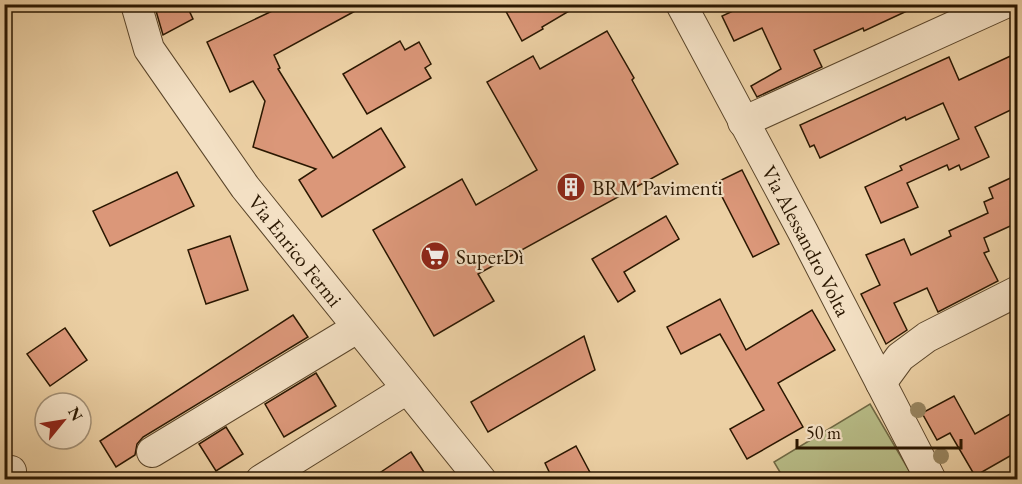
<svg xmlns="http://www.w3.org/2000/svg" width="1022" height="484" font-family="'EB Garamond',serif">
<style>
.green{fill:#b7bb86;stroke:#706944;stroke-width:1.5}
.building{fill:#db9779;stroke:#2a1701;stroke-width:1.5}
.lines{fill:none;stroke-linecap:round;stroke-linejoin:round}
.minor-casing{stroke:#5a452a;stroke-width:32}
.minor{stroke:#f3e0c4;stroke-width:30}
.tree{fill:#988560}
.labels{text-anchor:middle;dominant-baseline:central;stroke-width:4.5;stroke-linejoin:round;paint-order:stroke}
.poi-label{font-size:21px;fill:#2a1701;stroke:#f3e0c4;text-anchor:start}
.street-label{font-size:21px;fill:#2a1701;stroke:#f3e0c4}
</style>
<rect width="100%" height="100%" fill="#ecd0a4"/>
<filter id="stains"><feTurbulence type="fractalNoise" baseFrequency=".00333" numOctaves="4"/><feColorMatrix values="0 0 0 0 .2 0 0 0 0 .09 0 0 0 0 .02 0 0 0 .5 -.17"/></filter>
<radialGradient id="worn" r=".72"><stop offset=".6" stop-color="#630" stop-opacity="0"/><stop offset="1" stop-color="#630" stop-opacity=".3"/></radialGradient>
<polygon class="green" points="870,404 914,479 784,479 774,462"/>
<g class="building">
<polygon points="154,4 186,4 193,19 163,35"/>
<polygon points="287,4 368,4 274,55 280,68 278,69 333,158 381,128 405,167 322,217 299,180 316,169 253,147 265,101 253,81 230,92 207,42"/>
<polygon points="502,4 581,4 542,27 543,29 522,41"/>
<polygon points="748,4 922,4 864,31 863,28 814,50 822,67 757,97 751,86 781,69 762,28 734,41 722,16"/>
<polygon points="607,31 634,78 632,80 678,164 478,274 494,301 434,336 373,230 462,179 476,205 537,170 487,82 533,56 540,69"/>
<polygon points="400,41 405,50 419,42 431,64 425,68 431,78 367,114 343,74"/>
<polygon points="1017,53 1017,107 975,127 989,157 961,170 959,165 949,170 947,165 907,183 918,207 881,223 865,187 902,170 900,166 959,139 943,103 906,120 905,117 820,158 814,145 810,147 800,125 949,57 959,80"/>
<polygon points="742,170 779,244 753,257 715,183"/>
<polygon points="177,172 194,206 110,246 93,211"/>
<polygon points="1017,175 1017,223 984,238 989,251 984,253 998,281 938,312 927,288 894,303 907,330 886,344 861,294 880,285 866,255 904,239 911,255 951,236 949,231 988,213 984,202 993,198 989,188"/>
<polygon points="666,216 679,239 624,272 635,291 618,302 592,259"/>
<polygon points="230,236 248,290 206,304 188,250"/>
<polygon points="720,299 746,350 812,310 835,350 778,383 803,427 747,459 730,429 764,410 720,334 681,354 667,327"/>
<polygon points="293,315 308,337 143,437 137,444 135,455 116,467 100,441"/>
<polygon points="65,328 87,360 50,386 27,354"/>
<polygon points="584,336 595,370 488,432 471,402"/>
<polygon points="316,373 336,406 284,437 265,404"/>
<polygon points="954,396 975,434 1017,410 1017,452 975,476 950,433 937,440 922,413"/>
<polygon points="226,427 243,454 216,471 199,444"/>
<polygon points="576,446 594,480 553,480 545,463"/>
<polygon points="411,452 429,480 369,480"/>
</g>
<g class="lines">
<g class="minor-casing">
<g id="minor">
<path id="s1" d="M136,4L149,49L245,187L481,480"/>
<path id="s2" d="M681,4L803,232L931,480"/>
<polyline points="743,122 1003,4"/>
<polyline points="881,383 900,357 927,337 1018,291"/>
<polyline points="152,452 357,328"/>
<polyline points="4,474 11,471"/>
<polyline points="261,480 407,389"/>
</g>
</g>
<use href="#minor" class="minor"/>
</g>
<g class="tree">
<circle cx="918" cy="410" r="8"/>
<circle cx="941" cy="456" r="8"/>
</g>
<defs>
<g id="building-disc" transform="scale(1.5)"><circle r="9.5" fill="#8f2418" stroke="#f3e0c4"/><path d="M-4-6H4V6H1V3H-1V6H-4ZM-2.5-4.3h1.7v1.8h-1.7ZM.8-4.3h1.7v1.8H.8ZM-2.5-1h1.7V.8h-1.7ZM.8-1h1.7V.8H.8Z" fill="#fff"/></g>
<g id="supermarket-disc" transform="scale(1.5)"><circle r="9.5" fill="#8f2418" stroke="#f3e0c4"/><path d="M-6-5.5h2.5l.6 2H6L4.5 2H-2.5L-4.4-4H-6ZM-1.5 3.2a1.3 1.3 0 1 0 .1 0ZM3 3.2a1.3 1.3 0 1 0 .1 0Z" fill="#fff"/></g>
</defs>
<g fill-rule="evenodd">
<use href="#building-disc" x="571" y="187"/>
<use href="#supermarket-disc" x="435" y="256"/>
</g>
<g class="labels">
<g class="poi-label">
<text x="592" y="187">BRM Pavimenti</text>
<text x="456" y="256">SuperDì</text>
</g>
<g class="street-label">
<text stroke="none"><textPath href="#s2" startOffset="268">Via Alessandro Volta</textPath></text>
<text stroke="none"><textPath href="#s1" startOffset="296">Via Enrico Fermi</textPath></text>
</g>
</g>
<rect width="1022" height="484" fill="none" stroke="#ecd0a4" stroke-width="24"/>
<rect x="6" y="6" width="1010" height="472" fill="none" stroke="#2a1701" stroke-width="3"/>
<rect x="12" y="12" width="998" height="460" fill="none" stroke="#2a1701" stroke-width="1.5"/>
<g transform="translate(63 421) rotate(60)"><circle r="28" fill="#f3e0c4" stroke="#a39076" stroke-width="1.5"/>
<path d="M0-4.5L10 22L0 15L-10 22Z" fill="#8f2418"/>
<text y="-9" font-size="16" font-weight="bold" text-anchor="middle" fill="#2a1701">N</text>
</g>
<path d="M797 439v9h164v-9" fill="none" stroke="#2a1701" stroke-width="3"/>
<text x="806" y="439" font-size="18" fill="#2a1701" stroke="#f3e0c4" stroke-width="4.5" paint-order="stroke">50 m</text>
<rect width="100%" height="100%" filter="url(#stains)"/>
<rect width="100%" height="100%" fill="url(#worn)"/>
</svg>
